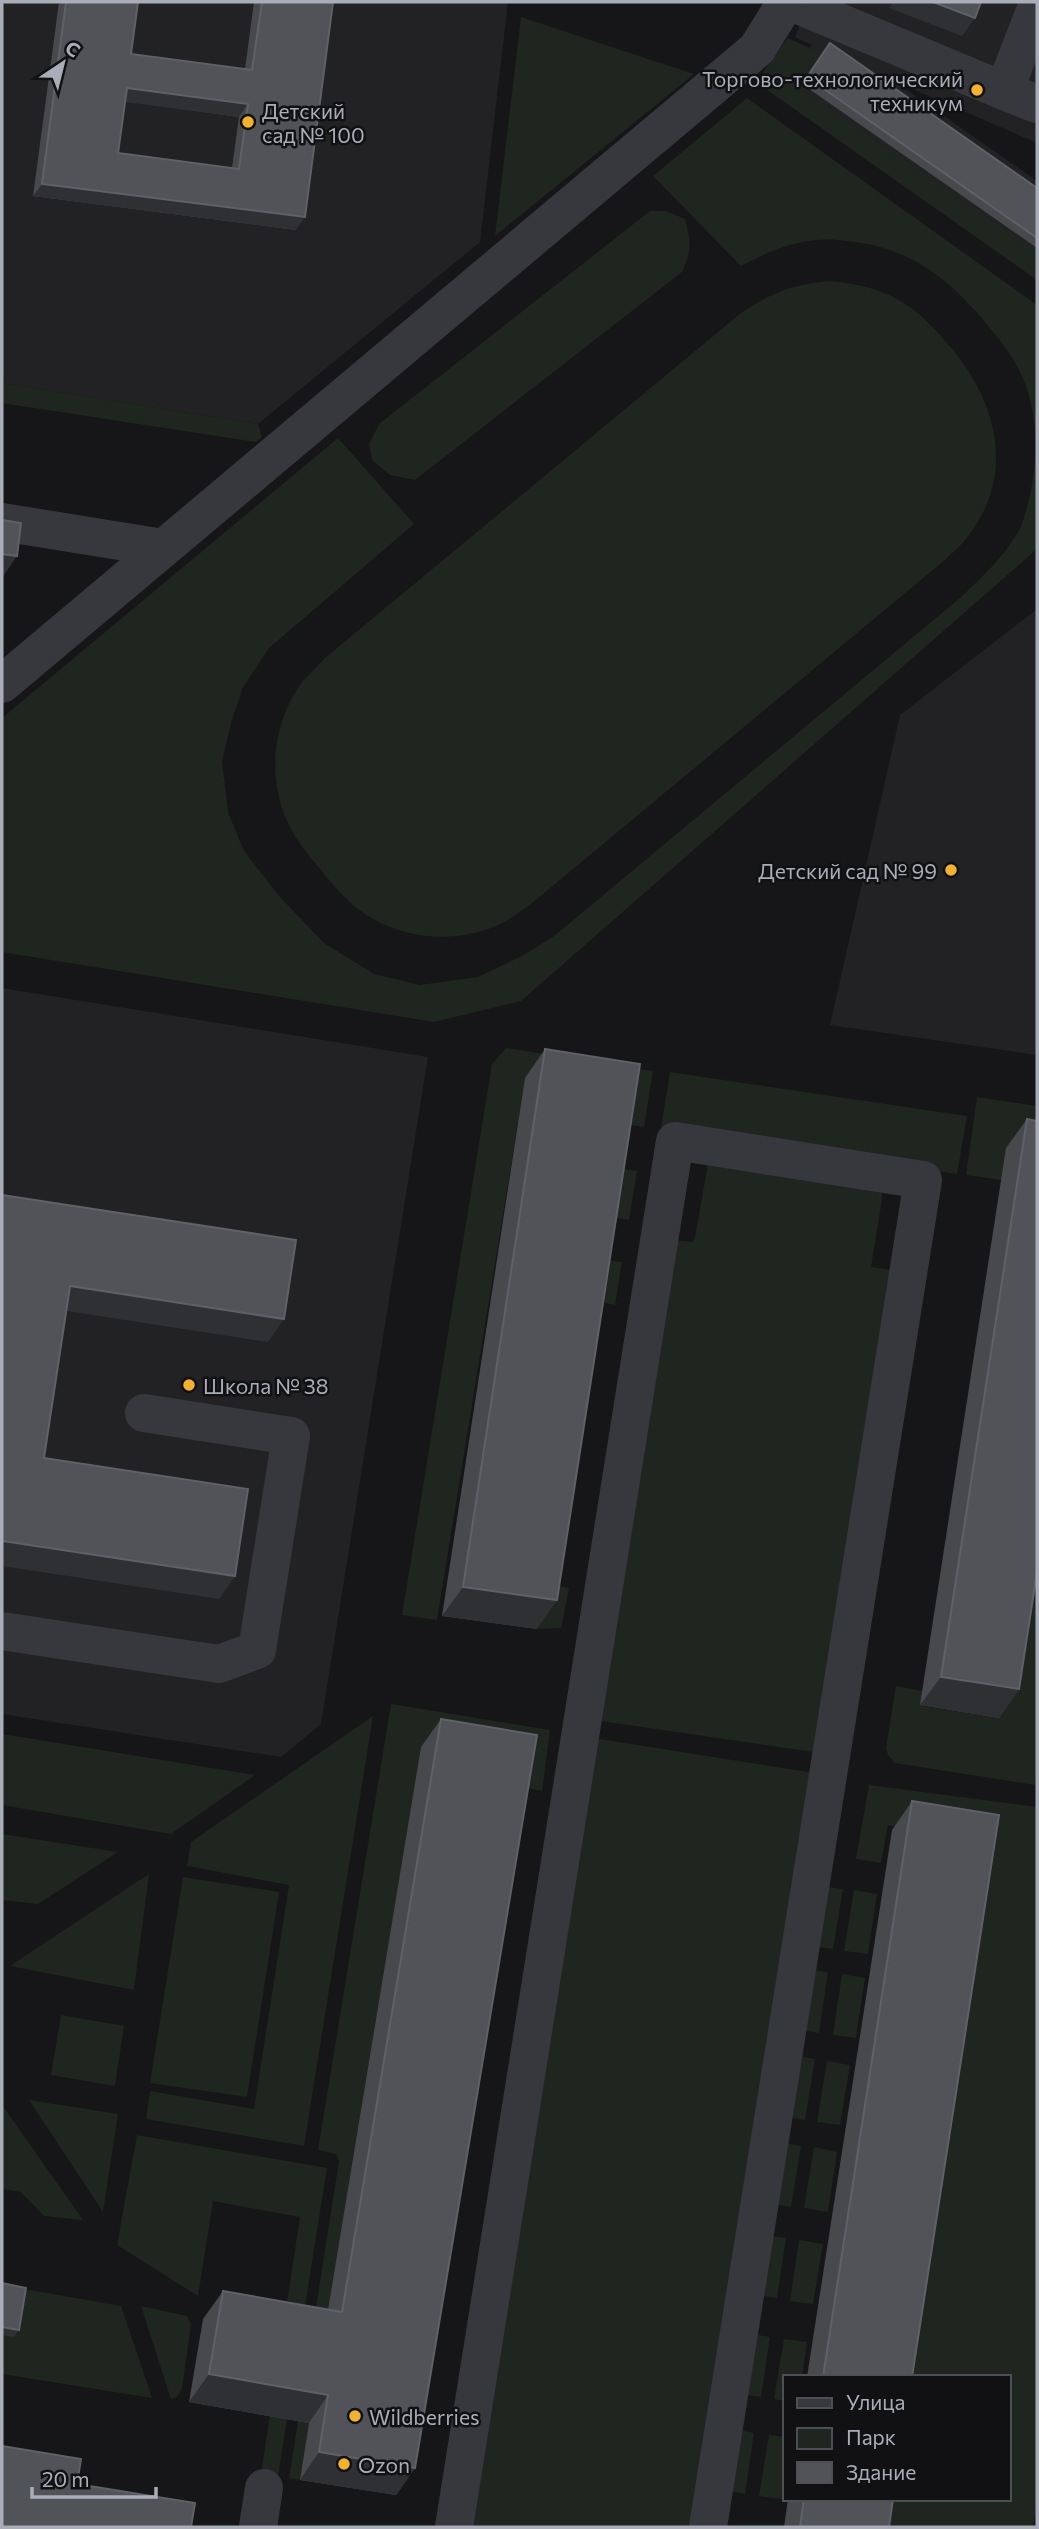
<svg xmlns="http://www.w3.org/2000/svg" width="1039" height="2529" font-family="Commissioner,sans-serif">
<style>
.built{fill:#222225}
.green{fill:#1e261f}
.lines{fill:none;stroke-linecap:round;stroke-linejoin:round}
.minor{stroke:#37383d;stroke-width:38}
.wall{fill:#47494d;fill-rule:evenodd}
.shaded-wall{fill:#2f3033}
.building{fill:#525359;stroke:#5f6168;stroke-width:2;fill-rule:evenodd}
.poi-dot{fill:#f2b134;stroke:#111113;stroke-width:2.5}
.labels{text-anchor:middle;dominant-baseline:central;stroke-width:5;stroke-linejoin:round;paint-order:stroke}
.poi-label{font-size:21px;fill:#a8adb8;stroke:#111113;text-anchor:start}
</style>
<rect width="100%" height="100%" fill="#161618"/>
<g class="built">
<polygon points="2,2 508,2 480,242 258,424 2,383"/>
<polygon points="810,2 1037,2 1037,143 894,81 1037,181 1037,264 783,87 812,45 795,37"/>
<polygon points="1037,609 1037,1055 830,1025 900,715"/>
<polygon points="2,988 428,1057 321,1724 281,1757 2,1714"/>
</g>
<g class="green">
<polygon points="521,17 694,74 495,236"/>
<polygon points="788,38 820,53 797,86 1037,252 1037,280 756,82"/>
<path d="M747,98L1037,305V549L521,1001L434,1022L2,952V718L338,438L414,524L269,648L243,687L231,723L222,761L228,812L244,851L280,897L324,943L374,974L420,985L478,977L522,956L554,936L960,598C982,577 1004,557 1019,530C1024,521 1026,510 1029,500C1039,457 1039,406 1017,366C1007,348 992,330 979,315C959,292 936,271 909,258C888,247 861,242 837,240C803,237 771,250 741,266L653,176Z"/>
<path d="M650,211H666L685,219C691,242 692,250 682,272L415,480L390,475L372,460L369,444L379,424Z"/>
<path d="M828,281C889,286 915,304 953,350C998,405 1015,476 968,536C962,545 953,552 946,559L531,904C522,910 513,917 504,922C459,946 398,940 358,909C344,898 332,884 321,870C310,857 298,843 290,827C266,781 272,722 303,681C310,673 318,666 325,658L741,313C771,293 791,285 828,281Z"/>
<polygon points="2,383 258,424 262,437 256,442 2,403"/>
<polygon points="506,1048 653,1071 644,1127 615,1123 525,1079 437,1620 402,1615 492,1064"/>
<polygon points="670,1072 967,1116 957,1174 661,1128"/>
<polygon points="977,1097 1037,1106 1037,1153 1002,1180 966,1175"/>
<polygon points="708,1164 880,1187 882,1195 881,1205 871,1267 898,1271 820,1753 594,1720 671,1240 692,1242 695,1237"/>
<polygon points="608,1167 637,1171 629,1220 601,1215"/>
<polygon points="594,1258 622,1262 615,1305 588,1300"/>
<polygon points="1037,1469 1037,1771 1035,1785 895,1763 888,1755 886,1748 896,1686 923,1691 921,1706 999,1718"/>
<polygon points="544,1584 569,1588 561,1628 537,1629"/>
<polygon points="391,1704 550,1730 542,1791 514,1786 300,2480 289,2478 339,2161 336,2154 318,2150"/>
<polygon points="373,1716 304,2146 146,2119 150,2091 254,2109 289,1885 187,1866 191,1842"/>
<polygon points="2,1734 255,1775 171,1834 2,1805"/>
<polygon points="593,1738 814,1773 695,2527 467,2527"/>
<polygon points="869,1785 1037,1807 1037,2501 1033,2527 880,2527 884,2499 1009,2499 1009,2377 903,2377 984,1840 888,1825 881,1863 856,1859"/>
<polygon points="2,1834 118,1852 38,1904 2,1900"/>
<polygon points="149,1874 134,1990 10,1966"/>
<polygon points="183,1877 279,1892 247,2097 150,2083"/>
<polygon points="819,1886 843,1889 833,1949 810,1946"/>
<polygon points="854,1890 877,1894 868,1954 844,1951"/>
<polygon points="805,1969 828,1972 819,2033 796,2029"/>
<polygon points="842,1974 865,1978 856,2038 833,2035"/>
<polygon points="61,2015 124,2026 115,2086 51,2075"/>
<polygon points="792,2055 815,2059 805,2120 782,2116"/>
<polygon points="827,2061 850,2065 840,2125 817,2122"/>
<polygon points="29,2100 118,2114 103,2212"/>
<polygon points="2,2105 83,2220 44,2216 21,2192 2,2189"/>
<polygon points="137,2135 327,2168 278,2476 261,2474 300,2217 213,2201 198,2296 117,2245"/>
<polygon points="778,2142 801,2146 791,2207 769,2203"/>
<polygon points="814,2147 837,2152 828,2212 804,2208"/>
<polygon points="763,2235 786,2238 777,2298 754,2295"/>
<polygon points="799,2240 823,2244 813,2304 790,2301"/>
<polygon points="30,2290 121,2306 152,2398 2,2374 2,2335 14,2336 25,2291"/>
<polygon points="141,2306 187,2316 191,2324 182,2389 177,2397 171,2399"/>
<polygon points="747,2333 770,2337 761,2397 738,2394"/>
<polygon points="784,2339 807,2342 802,2377 785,2377 785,2401 774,2399"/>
<polygon points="732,2429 754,2433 745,2494 722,2490"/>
<polygon points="769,2435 785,2437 785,2481 782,2499 759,2496"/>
</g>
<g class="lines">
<g class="minor">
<polyline points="791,2 1004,91"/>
<polyline points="1037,6 1004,91 1037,104"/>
<polyline points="2,522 163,548"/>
<polyline points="2,684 757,49 786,2"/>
<polyline points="2,1631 219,1664 257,1650 291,1436 144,1413"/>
<polyline points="258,2527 264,2488"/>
<polyline points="454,2527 675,1141 923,1180 708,2527"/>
</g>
</g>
<g class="wall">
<path d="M59,2H138L131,54L245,69L254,2H333L296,230L33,196ZM125,101L239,117L232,168L118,153Z"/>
<polygon points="830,43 1037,188 1037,248 802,84"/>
<polygon points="545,1049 537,1629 442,1616 525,1078"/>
<polygon points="1027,1119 1019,1689 999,1718 920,1705 1006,1148"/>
<polygon points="441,1719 415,2468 396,2495 300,2480 309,2423 189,2402 203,2319 223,2291 328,2310 421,1747"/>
<polygon points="912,1801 912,2377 807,2377 892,1830"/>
<polygon points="788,2499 893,2499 889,2527 784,2527"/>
</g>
<g class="shaded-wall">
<polygon points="893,2 933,2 975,18 962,36 889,8"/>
<polygon points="127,88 248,104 239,117 118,101"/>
<polygon points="42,184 305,217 296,230 33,196"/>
<polygon points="2,554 17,556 2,578"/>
<polygon points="70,1286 284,1319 268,1342 54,1309"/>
<polygon points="2,1541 235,1576 219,1599 2,1566"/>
<polygon points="463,1587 557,1600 537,1629 442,1616"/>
<polygon points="941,1677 1019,1689 999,1718 920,1705"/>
<polygon points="2,2327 19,2330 14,2337 2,2335"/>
<polygon points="209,2374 328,2395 309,2423 189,2402"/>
<polygon points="319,2452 415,2468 396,2495 300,2480"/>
</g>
<g class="building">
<path d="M66,2H138L131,54L252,70L262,2H333L305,217L42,184ZM127,88L248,104L239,169L118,153Z"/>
<polygon points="933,2 981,2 975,18"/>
<polygon points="830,43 1037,188 1037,238 807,77"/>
<polygon points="2,520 21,523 17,556 2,554"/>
<polygon points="545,1049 640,1064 557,1600 463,1587"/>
<polygon points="1027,1119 1037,1121 1037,1572 1019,1689 941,1677"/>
<polygon points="2,1195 296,1240 284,1319 70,1286 44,1458 248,1489 235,1576 2,1541"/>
<polygon points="441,1719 537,1735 415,2468 319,2452 328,2395 209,2374 223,2291 342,2312"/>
<polygon points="912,1801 999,1815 912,2377 823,2377"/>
<polygon points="2,2283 26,2288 19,2330 2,2327"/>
<polygon points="2,2446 81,2459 77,2484 195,2503 191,2527 2,2527"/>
<polygon points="804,2499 893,2499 889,2527 800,2527"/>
</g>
<g class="poi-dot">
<circle cx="977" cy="90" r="7"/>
<circle cx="248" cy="122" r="7"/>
<circle cx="951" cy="870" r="7"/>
<circle cx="189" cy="1385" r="7"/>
<circle cx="355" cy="2416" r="7"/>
<circle cx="344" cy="2464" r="7"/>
</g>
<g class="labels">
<g class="poi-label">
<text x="963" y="78" text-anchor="end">Торгово-технологический<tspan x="963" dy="24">техникум</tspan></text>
<text x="262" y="110">Детский<tspan x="262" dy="24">сад № 100</tspan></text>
<text x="937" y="870" text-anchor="end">Детский сад № 99</text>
<text x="203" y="1385">Школа № 38</text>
<text x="369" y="2416">Wildberries</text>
<text x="358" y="2464">Ozon</text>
</g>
</g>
<rect width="1039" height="2529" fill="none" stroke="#a8adb8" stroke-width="7"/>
<rect x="783" y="2375" width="228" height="126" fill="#111113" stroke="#4d4f55" stroke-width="2"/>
<rect x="797" y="2398" width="35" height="10" fill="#37383d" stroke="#4d4f55" stroke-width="2"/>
<text x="846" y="2410" font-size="21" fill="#a8adb8">Улица</text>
<rect x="797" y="2428" width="35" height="21" fill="#1e261f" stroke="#4d4f55" stroke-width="2"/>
<text x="846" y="2445" font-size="21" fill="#a8adb8">Парк</text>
<rect x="797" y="2462" width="35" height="21" fill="#525359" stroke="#4d4f55" stroke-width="2"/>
<text x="846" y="2480" font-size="21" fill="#a8adb8">Здание</text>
<g transform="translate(63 63) rotate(35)" stroke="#111113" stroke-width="5" paint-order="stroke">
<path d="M0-5L12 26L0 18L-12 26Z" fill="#a8adb8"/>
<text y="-10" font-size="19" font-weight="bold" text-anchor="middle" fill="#a8adb8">С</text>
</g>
<path d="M32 2487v10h124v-10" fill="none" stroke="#a8adb8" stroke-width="3.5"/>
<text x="42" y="2487" font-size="21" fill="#a8adb8" stroke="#111113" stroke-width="5" paint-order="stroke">20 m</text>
</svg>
